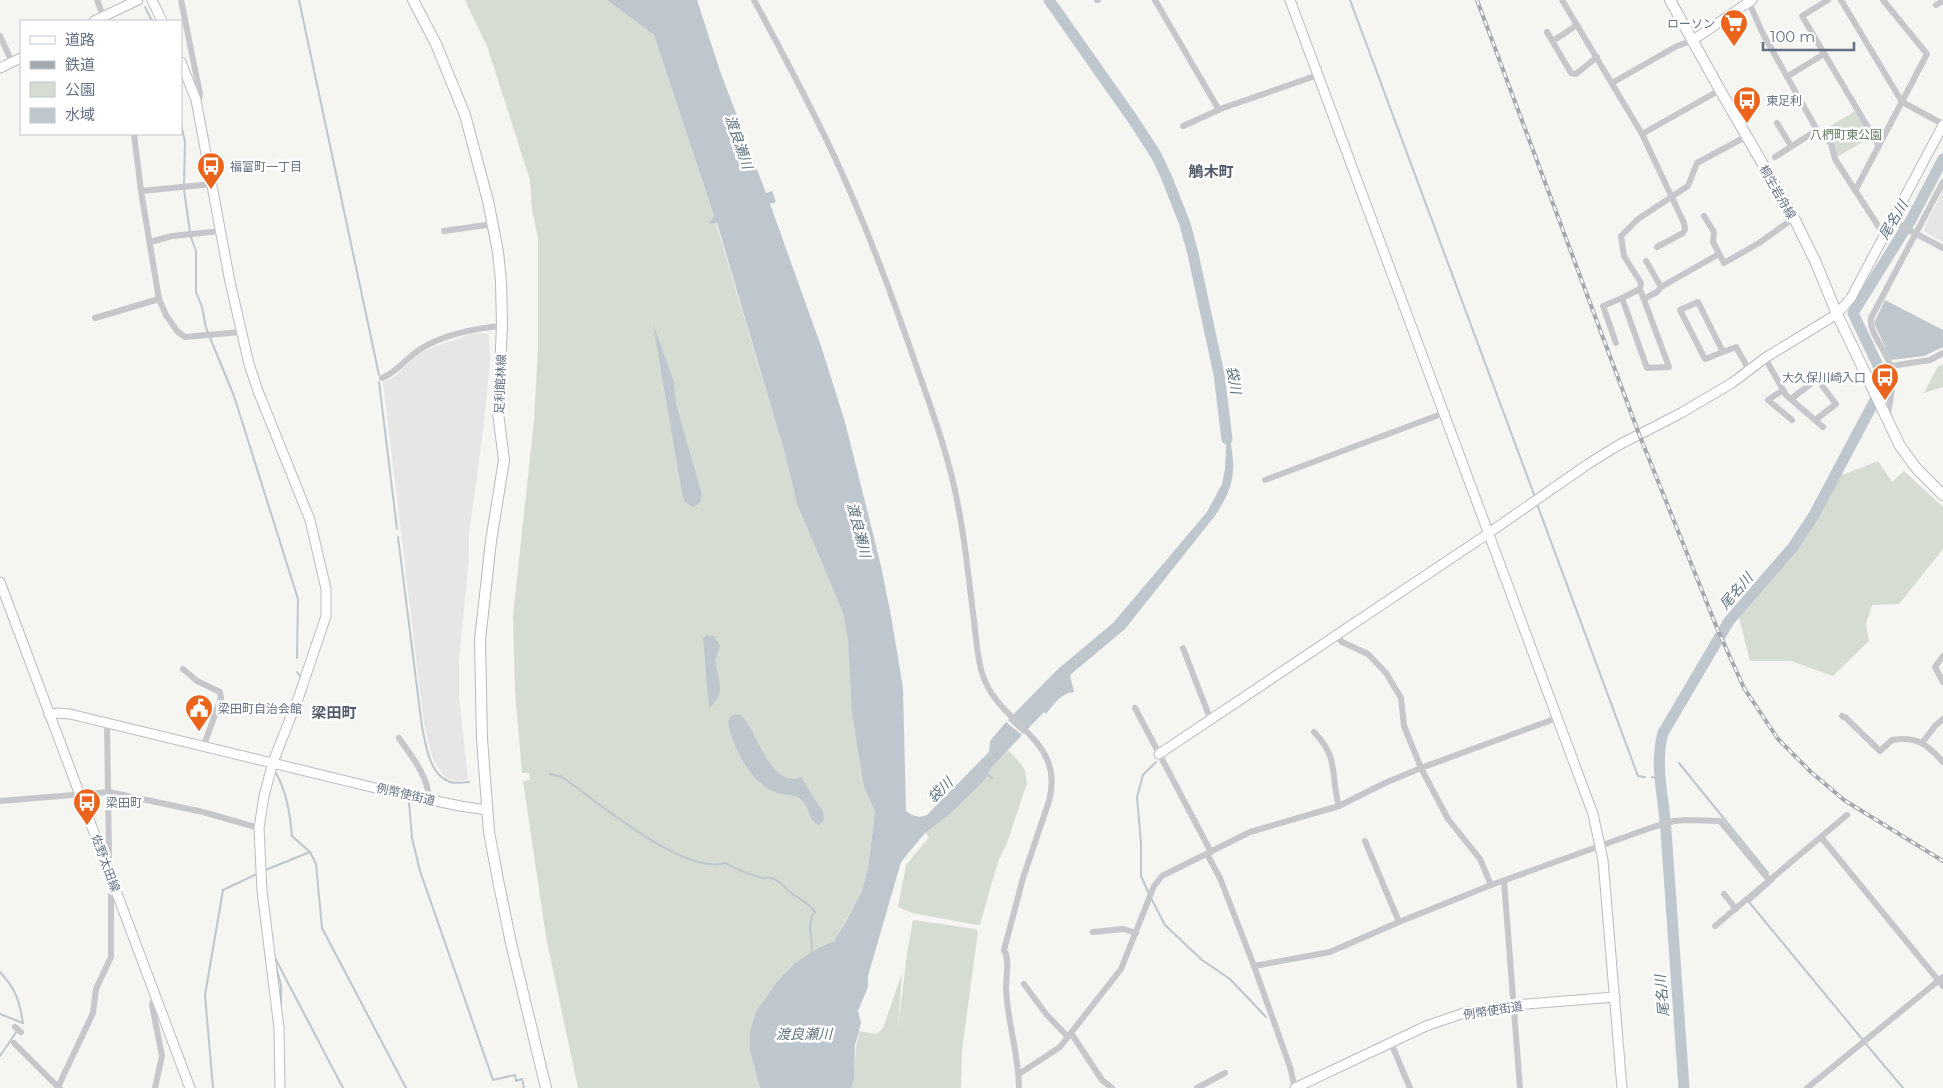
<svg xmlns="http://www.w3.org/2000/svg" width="1943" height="1088" font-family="Montserrat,'Noto Sans JP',sans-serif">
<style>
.built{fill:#e5e6e5}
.green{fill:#d5ddd2}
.water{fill:#bdc7cd}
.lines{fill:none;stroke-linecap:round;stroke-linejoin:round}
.stream{stroke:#bdc7cd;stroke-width:2}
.river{stroke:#bdc7cd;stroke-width:11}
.secondary-casing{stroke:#b9bcc1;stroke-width:11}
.primary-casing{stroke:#b7babe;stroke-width:12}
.street{stroke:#c5c7cb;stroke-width:6}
.secondary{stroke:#fff;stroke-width:9}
.primary{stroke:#fff;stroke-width:10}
.rail-casing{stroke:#a4a9b0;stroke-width:4}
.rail{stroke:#fff;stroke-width:2;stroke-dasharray:5.5;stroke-linecap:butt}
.labels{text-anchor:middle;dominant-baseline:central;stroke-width:5;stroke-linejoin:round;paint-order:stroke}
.poi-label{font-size:12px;fill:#637184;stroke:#fff;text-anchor:start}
.park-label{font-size:12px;fill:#647b62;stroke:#fff}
.street-label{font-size:12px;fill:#637184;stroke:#fff}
.water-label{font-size:14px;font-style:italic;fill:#5e7381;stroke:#fff}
.quarter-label{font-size:15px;font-weight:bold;fill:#515b69;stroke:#fff}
</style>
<rect width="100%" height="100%" fill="#f5f5f1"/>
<g class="built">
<polygon points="1943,190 1943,242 1925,232 1924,228"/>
<polygon points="474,333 489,334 490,362 483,431 469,534 469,556 459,661 459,697 468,779 456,781 446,778 433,760 424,724 383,382 394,377 419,354 434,347"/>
</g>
<g class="green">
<polygon points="465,0 607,0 654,35 714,216 709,224 716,223 785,454 797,504 843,613 848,641 864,787 875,812 868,868 861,893 834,941 818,948 750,1051 760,1088 578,1088 546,937 523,781 530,780 529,773 522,773 515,691 513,616 534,420 538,349 538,238 532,210 530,180 488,49"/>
<polygon points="1855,111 1871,137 1837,157 1822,131"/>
<polygon points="1943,365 1943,387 1924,393 1938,366"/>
<polygon points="1878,461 1892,482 1904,471 1943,507 1943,549 1899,604 1872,605 1866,624 1869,641 1833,676 1791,661 1750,661 1739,617 1804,536 1839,475 1845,474"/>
<polygon points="1008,750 1020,763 1025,770 1027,783 1007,843 998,862 980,924 977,925 912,913 898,907 906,865 929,837 925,833 949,815 985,780 990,769"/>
<path d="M913,920L976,929L978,932L962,1050L961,1088H851C856,1070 854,1050 859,1031L876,1034L883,1028L902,973L898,1028L907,954Z"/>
</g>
<g class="water">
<path d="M607,0H697L720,71L766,193L772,191L776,202L770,204L822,349L845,422L881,566L891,616L903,688L906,811C914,817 919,818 927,815L989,752L990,741L1006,722L1022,735L990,769L985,780L949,815L925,833L901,862L868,976V987L858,1011L861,1023L855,1045L854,1079L851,1088H760L750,1051V1031L756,1012L777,982L794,964L818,948L834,941L846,921L861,893L868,868L875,812L864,787L852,712L848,641L843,613L797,504L785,454L717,223L708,224L714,216L654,35Z"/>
<polygon points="1885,300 1943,330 1943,347 1924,356 1891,360 1874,323"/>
<polygon points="653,324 674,382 676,404 702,495 700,503 693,507 685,502 682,493"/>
<path d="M1227,426C1236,466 1238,482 1214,517L1125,629L1070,675L1074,692C1061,693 1054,704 1046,714L1044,712L1023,734L1008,720L1058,669L1113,623L1207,512L1222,484L1225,469Z"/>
<path d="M707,635L714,636L720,646C718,653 714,660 716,667C720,683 725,695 709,708L703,638Z"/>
<path d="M739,714C742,717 745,719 747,723C759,739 773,789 801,777L823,812L824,820L819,825C807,820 811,808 802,800C794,793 782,796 772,791C750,781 731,744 728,721L731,716Z"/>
</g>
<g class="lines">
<g class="stream">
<polyline points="299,0 379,375"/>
<polyline points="1350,0 1535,497"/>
<polyline points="145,7 152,21"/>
<polyline points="181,125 185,141 184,185"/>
<polyline points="184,190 190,232"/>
<polyline points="191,237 196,251 196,292 202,307 206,328 234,396 298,599 297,658"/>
<polyline points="1879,369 1885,365"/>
<polyline points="379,382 397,529"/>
<polyline points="1537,504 1638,776 1645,777"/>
<path d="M398,537L422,727C426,745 429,775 450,782C456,784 463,782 469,782"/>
<polyline points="297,672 300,676"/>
<polyline points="1679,763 1768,873"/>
<path d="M276,773C287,793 290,814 292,836L310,852L316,864L322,928L406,1088"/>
<polyline points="986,773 992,778"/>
<path d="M550,774L562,777C597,801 683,876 726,863C730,867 757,877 763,878C770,879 763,876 771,878C779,880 783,886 790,892C800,900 806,900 815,912C806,921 813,942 812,954"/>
<polyline points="1652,777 1659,779"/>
<polyline points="409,802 412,838 420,871 493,1080 515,1075 516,1081 522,1079 524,1088"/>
<polyline points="263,871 310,852"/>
<polyline points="1774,880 1749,902 1862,1039"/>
<polyline points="1149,894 1141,876 1141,843 1137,797 1143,775 1156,762"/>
<polyline points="1151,898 1165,925 1202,960 1230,979 1266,1017"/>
<polyline points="274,956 343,1088"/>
<polyline points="276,967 281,985 281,1014"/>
<path d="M0,972C16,990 19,999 23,1023"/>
<polyline points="0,1014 23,1023"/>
<polyline points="1866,1044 1903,1088"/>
<polyline points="0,1056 17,1031"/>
<polyline points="213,1088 205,995 223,890 257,874"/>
</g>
<g class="river">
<polyline points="1049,0 1134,121 1156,155 1166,176 1185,224 1193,254 1219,374 1227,439"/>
<path d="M1684,1088C1678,1002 1672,917 1666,831C1664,798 1654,765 1663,733L1729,621L1793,547L1814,515L1883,385L1882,374L1853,313L1912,218L1943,159"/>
</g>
<g class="secondary-casing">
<g id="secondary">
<polyline points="152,0 162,21"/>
<polyline points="1290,0 1593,814 1603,860 1622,1088"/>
<polyline points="94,21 138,0"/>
<polyline points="1693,40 1752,0"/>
<polyline points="181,62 196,100 230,282 249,364 258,391 310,520 326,589 326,616 299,696 273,762 264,796 259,828 262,891 279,1028 280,1088"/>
<polyline points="0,68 21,58"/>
<polyline points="0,582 190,1088"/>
<polyline points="49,715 56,713 70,714 392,792 460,806 487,810"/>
<polyline points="1159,754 1483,537 1588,464 1617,446 1681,413 1732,383 1765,358 1837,314 1851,298 1943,125"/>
<polyline points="1295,1088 1426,1026 1467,1012 1514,1005 1615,997"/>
</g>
</g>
<g class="primary-casing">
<g id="primary">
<polyline points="413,0 436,44 465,115 488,201 498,252 501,281 502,326 498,413 504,460 491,541 480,640 482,739 489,832 499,885 511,943 546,1088"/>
<polyline points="1670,0 1720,90 1794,218 1816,263 1837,314 1900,446 1917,469 1943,495"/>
</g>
</g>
<g class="street">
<polyline points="97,0 105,21"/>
<polyline points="181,0 200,94 199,100 196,100"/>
<path d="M754,0C784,56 815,113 841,171C869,233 893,298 915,362C927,397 940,431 949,466C962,513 967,564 973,613C976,633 976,653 982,673C998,726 1066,737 1049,801L1023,878L1004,950C1010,959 1006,977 1006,988C1007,1022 1019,1054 1019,1088"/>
<polyline points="1097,0 1098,0"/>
<polyline points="1155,0 1219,110"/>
<polyline points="1562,0 1642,134 1684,223 1685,229 1683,233 1657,247"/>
<polyline points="1748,0 1762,32 1817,130 1831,144 1835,159 1884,235"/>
<polyline points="1828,0 1802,16 1879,146"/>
<polyline points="1841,0 1902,102 1943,124"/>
<polyline points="1936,5 1943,1"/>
<polyline points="1547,32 1571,73 1576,74 1597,57"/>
<polyline points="0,36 12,62"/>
<polyline points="1553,41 1577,25"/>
<polyline points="1788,76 1824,54"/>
<polyline points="1612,83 1675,47 1693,40"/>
<polyline points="1777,123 1791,146"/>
<polyline points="1183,126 1223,108 1318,75"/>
<polyline points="134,134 141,191 159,299 166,315 177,331 185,337 241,332"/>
<polyline points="1642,134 1720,90"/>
<polyline points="1775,157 1817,130"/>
<polyline points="141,191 213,184"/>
<polyline points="1855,191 1927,54 1883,0"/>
<polyline points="1704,216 1714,232 1713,242 1724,263 1759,243 1794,218"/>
<polyline points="1892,221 1943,248"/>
<polyline points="444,231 493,224"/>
<polyline points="150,242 172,236 221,231"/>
<polyline points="1646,261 1661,287"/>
<polyline points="1640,289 1622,298 1647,368 1669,367 1640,289 1641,283 1624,256 1621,236 1638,219 1688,186 1697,163 1747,136"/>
<polyline points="1644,299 1657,292 1661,287 1719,254"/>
<polyline points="95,318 159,299"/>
<polyline points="1616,343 1603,306 1622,298"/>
<polyline points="1723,352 1698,302 1680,310 1705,359 1736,347 1749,370"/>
<polyline points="1765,358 1786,395 1823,427"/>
<polyline points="1891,366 1930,360 1943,353"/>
<path d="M382,378C396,373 407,358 419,350C441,335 476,328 502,326"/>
<polyline points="1783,390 1768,400 1792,420"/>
<polyline points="1791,399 1817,379 1836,404 1815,420"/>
<path d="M1888,418C1889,401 1895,384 1891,368C1888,353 1868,332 1871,318L1943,182"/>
<polyline points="1265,480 1444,413"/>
<polyline points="1336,635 1342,642 1368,654 1386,673 1401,698 1404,726 1421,768 1448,819 1480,859 1491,885"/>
<polyline points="1183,648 1211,721"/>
<polyline points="1943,656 1935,667 1943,682"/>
<polyline points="183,669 197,681 220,692 221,698 204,745"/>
<polyline points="1135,708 1211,852"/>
<path d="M1842,716L1846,718L1880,751L1892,740C1917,736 1927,744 1943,762"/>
<path d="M1314,732C1340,759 1330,775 1339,806"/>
<path d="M399,738C412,757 428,776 429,799"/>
<polyline points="1922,743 1935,726 1943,719"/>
<polyline points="0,801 109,792 203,812 259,828"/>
<polyline points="1821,837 1943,986"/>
<polyline points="1365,841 1399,922"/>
<polyline points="1207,854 1220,878 1254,966 1290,1067 1295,1088"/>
<polyline points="105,862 109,858 107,723"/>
<polyline points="1504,881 1520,1088"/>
<polyline points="1724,894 1736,909"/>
<polyline points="1715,926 1847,815"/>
<polyline points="1093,932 1123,929 1136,933"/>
<polyline points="1254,966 1330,952 1399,922 1491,885 1653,827 1674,821 1686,820 1720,821 1769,880"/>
<polyline points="1024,984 1046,1014 1068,1037"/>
<polyline points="155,996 152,1005 162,1056 155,1088"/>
<polyline points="15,1027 21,1032"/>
<polyline points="1071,1033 1102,1080 1112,1088"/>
<polyline points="14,1043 59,1088"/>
<polyline points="1391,1043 1410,1088"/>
<polyline points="1019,1074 1060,1047 1121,969 1154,886 1162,876 1250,832 1339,806 1385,783 1421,768 1557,718"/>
<polyline points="58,1087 93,1013 96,989 111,957 111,895 114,886"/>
<polyline points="1197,1088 1225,1073"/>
<polyline points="1807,1088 1943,977"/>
</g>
<use href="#secondary" class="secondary"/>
<use href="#primary" class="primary"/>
<g class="rail-casing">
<polyline id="rail" points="1477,0 1639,434 1717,628 1744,688 1778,739 1811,772 1844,800 1943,861"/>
</g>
<use href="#rail" class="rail"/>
</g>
<defs>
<g id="supermarket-pin" transform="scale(1.4375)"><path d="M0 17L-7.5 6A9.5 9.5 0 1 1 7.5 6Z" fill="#ec631b" stroke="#fff"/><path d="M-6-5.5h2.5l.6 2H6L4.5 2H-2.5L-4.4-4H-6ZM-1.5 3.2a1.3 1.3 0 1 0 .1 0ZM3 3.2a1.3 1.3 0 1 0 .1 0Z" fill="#fff"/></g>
<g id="bus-pin" transform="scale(1.4375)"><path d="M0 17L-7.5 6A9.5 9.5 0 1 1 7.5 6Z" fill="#ec631b" stroke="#fff"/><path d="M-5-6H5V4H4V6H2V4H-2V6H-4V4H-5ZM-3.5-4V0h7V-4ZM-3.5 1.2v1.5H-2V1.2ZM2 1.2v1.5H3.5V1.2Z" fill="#fff"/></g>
<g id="civic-pin" transform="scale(1.4375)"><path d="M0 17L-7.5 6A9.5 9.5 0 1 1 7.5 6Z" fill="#ec631b" stroke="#fff"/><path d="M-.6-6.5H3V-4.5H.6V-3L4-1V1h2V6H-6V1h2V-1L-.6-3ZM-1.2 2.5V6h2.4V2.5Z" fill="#fff"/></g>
</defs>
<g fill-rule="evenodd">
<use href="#supermarket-pin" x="1734" y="23"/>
<use href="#bus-pin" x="1747" y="100"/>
<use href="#bus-pin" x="211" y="166"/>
<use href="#bus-pin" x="1885" y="377"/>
<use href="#civic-pin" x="199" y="708"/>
<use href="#bus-pin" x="87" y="802"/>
</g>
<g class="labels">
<g class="poi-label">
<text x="1715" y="23" text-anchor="end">ローソン</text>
<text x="1766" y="100">東足利</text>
<text x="230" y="166">福富町一丁目</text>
<text x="1866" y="377" text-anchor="end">大久保川崎入口</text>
<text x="218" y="708">梁田町自治会館</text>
<text x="106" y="802">梁田町</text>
</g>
<g class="park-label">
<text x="1846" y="134">八椚町東公園</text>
</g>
<g class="street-label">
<text transform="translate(1778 192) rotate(60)">桐生岩舟線</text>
<text transform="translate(500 384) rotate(-88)">足利館林線</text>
<text transform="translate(406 794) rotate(13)">例幣使街道</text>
<text transform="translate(106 863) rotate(70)">佐野太田線</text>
<text transform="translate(1493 1010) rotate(-9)">例幣使街道</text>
</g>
<g class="water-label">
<text transform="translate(739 142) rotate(71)">渡良瀬川</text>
<text transform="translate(1893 220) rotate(-59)">尾名川</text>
<text transform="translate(1234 380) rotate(80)">袋川</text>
<text transform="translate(859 530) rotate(76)">渡良瀬川</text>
<text transform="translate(1736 591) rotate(-49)">尾名川</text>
<text transform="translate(940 790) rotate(-44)">袋川</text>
<text transform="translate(1662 996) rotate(-95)">尾名川</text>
<text x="804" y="1034">渡良瀬川</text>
</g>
<g class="quarter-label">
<text x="1211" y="171">鵤木町</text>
<text x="334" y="712">梁田町</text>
</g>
</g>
<rect x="20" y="20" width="162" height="115" fill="#ffffff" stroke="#c1c6ce"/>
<rect x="30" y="36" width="25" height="8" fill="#ffffff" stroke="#c1c6ce"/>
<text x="65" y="45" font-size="15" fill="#637184">道路</text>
<rect x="30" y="61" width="25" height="8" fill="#a4a9b0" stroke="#c1c6ce"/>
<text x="65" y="70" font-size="15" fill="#637184">鉄道</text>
<rect x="30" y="82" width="25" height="15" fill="#d5ddd2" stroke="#c1c6ce"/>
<text x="65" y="95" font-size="15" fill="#637184">公園</text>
<rect x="30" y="108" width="25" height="15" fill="#bdc7cd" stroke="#c1c6ce"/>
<text x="65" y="120" font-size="15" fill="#637184">水域</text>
<path d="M1763 42v8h91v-8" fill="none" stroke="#637184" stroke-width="2.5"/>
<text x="1770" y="42" font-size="15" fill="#637184" stroke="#ffffff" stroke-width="4" paint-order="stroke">100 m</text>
</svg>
